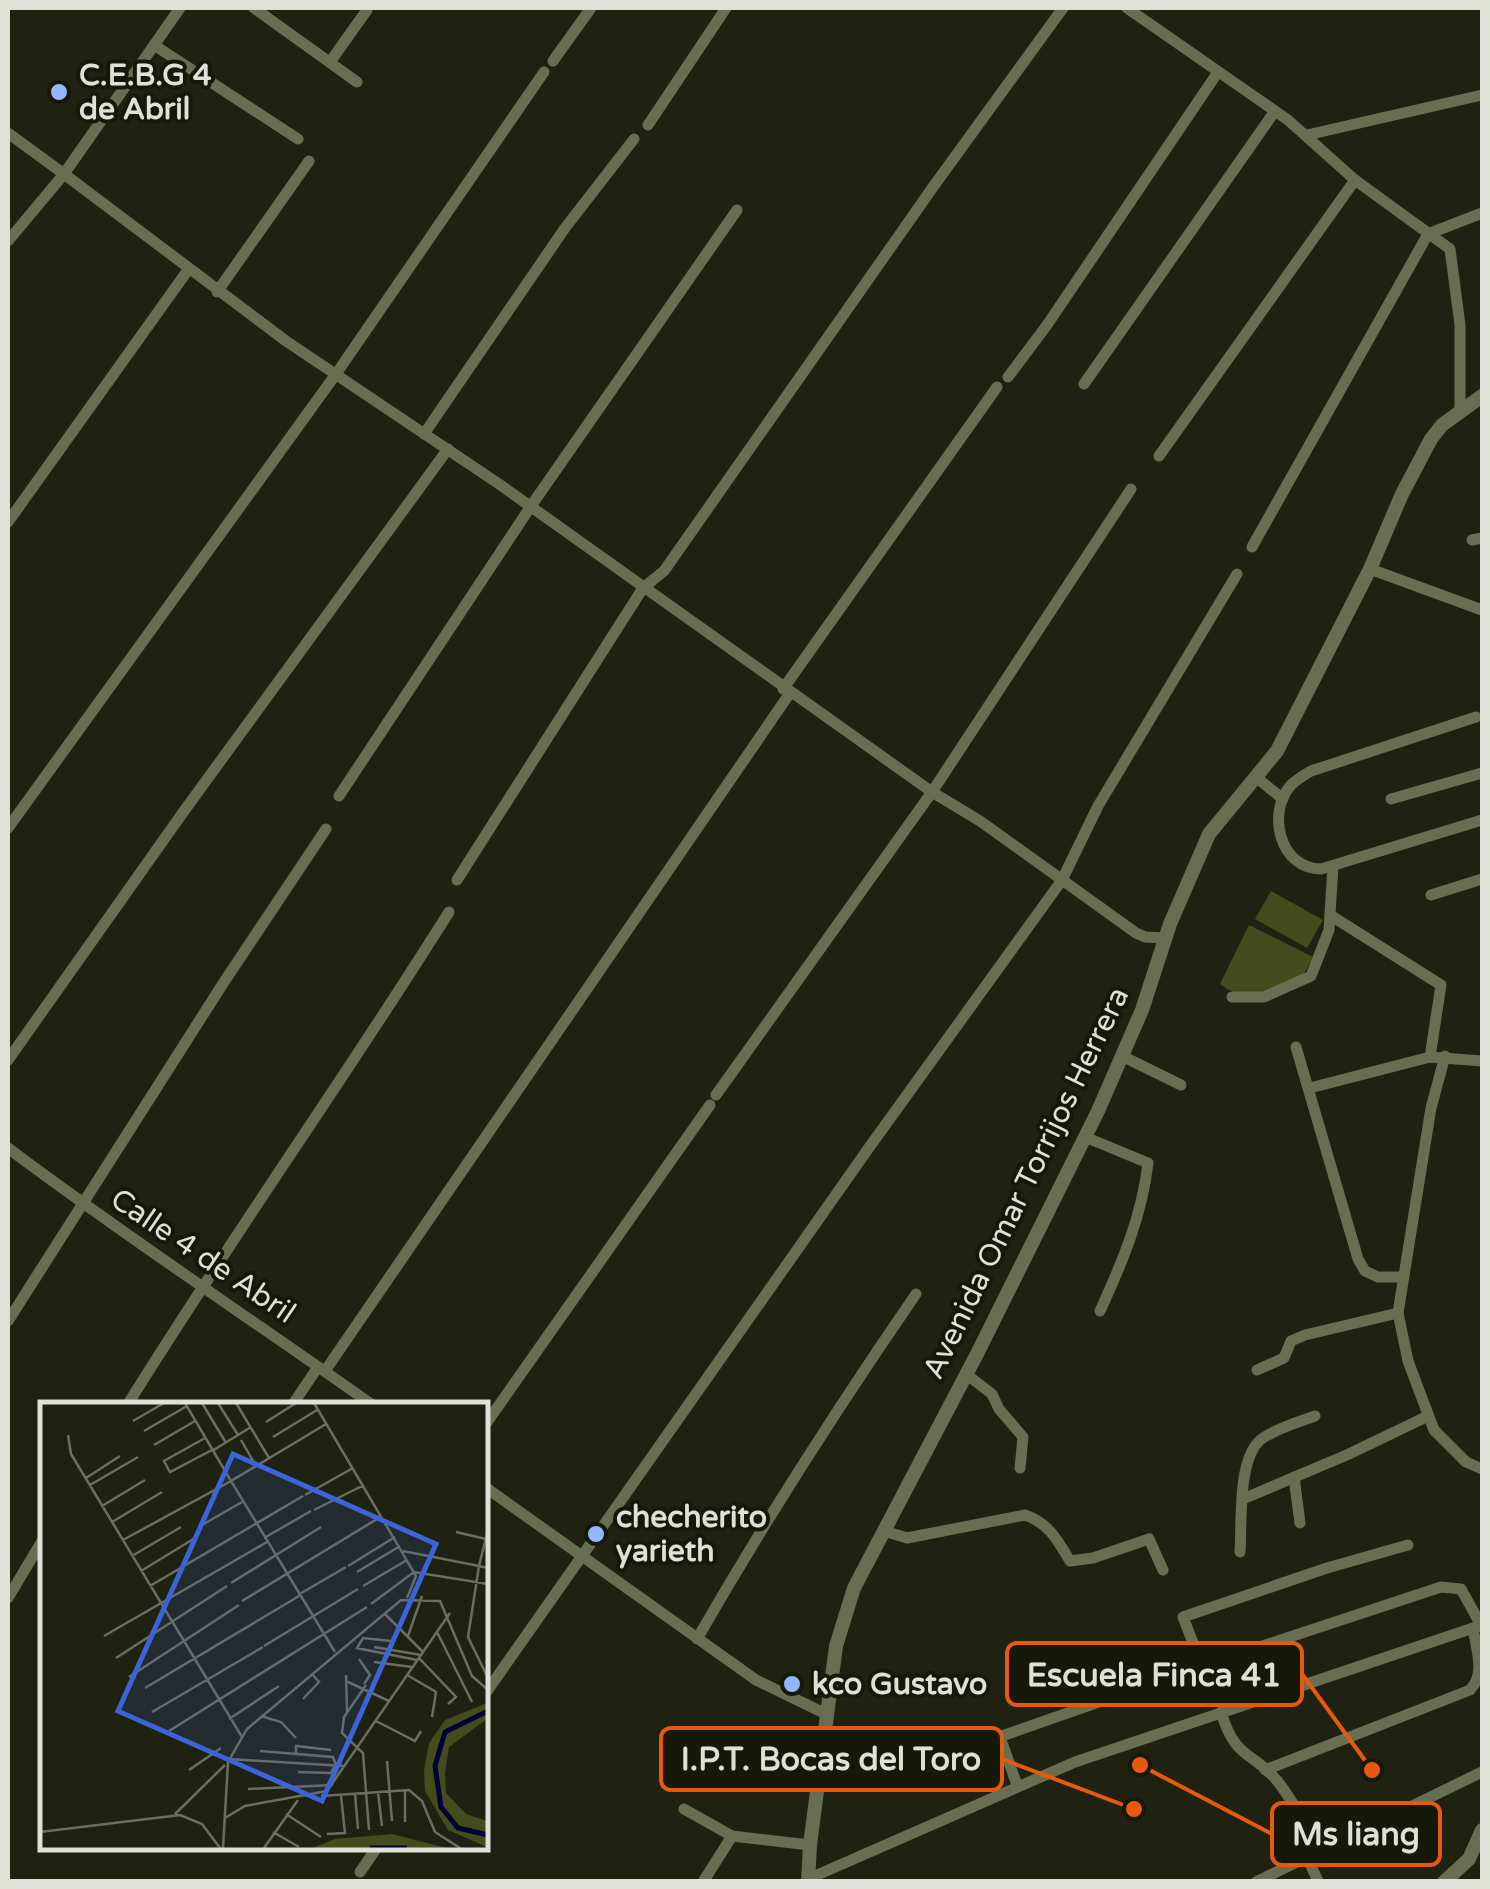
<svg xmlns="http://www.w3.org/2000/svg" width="1490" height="1889" font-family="'Varela Round',sans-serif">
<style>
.green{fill:#444b1c}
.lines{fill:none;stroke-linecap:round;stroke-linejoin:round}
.minor{stroke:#686e51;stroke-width:11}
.tertiary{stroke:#686e51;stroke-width:14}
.poi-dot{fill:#92b7fd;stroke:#161908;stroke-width:4}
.labels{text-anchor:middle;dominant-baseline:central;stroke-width:8;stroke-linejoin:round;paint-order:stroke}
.poi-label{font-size:30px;font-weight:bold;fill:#dee1d6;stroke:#161908;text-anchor:start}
.street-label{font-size:30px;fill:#dee1d6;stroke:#161908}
.inset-river{fill:none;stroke:#000233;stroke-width:5}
.inset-road{fill:none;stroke:#6b6e60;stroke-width:2.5}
.view{fill:#3a64d8;fill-opacity:0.15;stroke:#3a64d8;stroke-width:5}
.inset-edge{fill:none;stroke:#dee1d6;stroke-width:5}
.leader{fill:none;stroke:#e8590c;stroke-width:4}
.callout-dot{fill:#e8590c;stroke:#161908;stroke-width:4}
.callout{fill:#161908;stroke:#e8590c;stroke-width:4}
.callout-label{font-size:32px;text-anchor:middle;font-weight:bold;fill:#dee1d6}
</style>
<rect width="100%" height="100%" fill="#1f2211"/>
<g class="green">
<polygon points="1271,891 1323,920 1307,948 1255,919"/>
<path d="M1249,925L1313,957C1309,964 1305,974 1299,979C1279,994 1240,1002 1220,984Z"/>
</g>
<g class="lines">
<g class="minor">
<polyline points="180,8 64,174 286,341 499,484 932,792 980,821 1136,933 1145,937 1166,938"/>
<polyline points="254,8 357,82"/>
<polyline points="1127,8 1288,120 1355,180 1450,249 1460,325 1460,409"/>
<polyline points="154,45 298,139"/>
<polyline points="553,61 591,8"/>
<polyline points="330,62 367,10"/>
<polyline points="648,125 726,8"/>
<polyline points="8,133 64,174 8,241"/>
<polyline points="1307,135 1482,95"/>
<polyline points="217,292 309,161"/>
<polyline points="1008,377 1047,325 1218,72"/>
<polyline points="1084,384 1275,111"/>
<polyline points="424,434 565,228 634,139"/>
<polyline points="1159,456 1355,180"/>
<polyline points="8,522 188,270"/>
<polyline points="1472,540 1482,538"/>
<polyline points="1252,547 1428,234 1482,213"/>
<polyline points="1370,569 1482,610"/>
<polyline points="783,689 997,387"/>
<path d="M1476,717L1311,771C1304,775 1297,779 1291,785C1266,813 1280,869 1321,869L1482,820"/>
<polyline points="1257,778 1283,799"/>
<polyline points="339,796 531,506 737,210"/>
<polyline points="1391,799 1482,773"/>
<polyline points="8,828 336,374 544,72"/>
<polyline points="457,880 643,588 664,571 933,187 1063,8"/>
<polyline points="1431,895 1482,879"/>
<polyline points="1330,915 1441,985 1430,1057"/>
<polyline points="1232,997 1264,997 1311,976 1329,930 1333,866"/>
<polyline points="1296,1047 1358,1259 1365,1271 1378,1277 1402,1277"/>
<polyline points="1122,1056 1181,1085"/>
<polyline points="1445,1056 1431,1108 1398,1313 1408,1361 1434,1430 1466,1462 1482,1469"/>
<polyline points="8,1060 184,811 448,449"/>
<polyline points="1310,1088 1430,1057 1482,1061"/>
<polyline points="716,1095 932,792 1131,489"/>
<path d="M1085,1137L1148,1163C1142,1216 1122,1263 1100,1311"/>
<path d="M8,1148C126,1237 250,1318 371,1404"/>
<polyline points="8,1321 224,982 326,829"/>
<polyline points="1257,1370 1284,1358 1291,1341 1305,1335 1398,1313"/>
<polyline points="966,1374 992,1394 999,1409 1023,1437 1020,1468"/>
<path d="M128,1404C231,1238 345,1078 449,912"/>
<polyline points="293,1404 318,1367 325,1371 790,693"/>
<polyline points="485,1425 710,1105"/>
<polyline points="1294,1477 1300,1523"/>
<polyline points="485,1487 756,1680 826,1714"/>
<polyline points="1243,1499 1349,1454 1428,1416"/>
<path d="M884,1531L907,1538L1025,1515C1049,1523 1058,1541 1070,1561L1093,1558L1149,1539L1163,1570"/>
<path d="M1240,1552C1242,1522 1237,1455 1263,1438C1278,1428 1298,1422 1315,1416"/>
<polyline points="8,1598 42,1541"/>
<path d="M697,1639C765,1521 838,1407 916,1294"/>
<polyline points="1202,1666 1183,1617 1327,1568 1408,1545"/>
<polyline points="485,1694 868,1149 1062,880 1098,806 1237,574"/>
<path d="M1221,1712C1236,1762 1254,1751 1279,1783C1295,1804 1307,1829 1320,1851"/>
<polyline points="1000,1737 1017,1785"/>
<polyline points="976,1745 1202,1666 1441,1587 1461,1589 1481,1625"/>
<path d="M1265,1770L1470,1690C1486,1674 1476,1649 1473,1628"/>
<polyline points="684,1809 732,1836 810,1845"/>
<polyline points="1307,1857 1318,1881"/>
<polyline points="360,1872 378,1846"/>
<polyline points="808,1879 1075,1762 1482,1625"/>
<polyline points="703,1882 732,1836"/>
<polyline points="1256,1882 1482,1772"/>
</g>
<g class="tertiary">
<polyline points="808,1882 810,1845 836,1646 854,1588 977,1354 1098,1111 1142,1010 1170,924 1209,834 1277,751 1370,569 1402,494 1431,439 1442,425 1482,396"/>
<polyline points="1444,1882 1469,1859 1482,1830"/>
</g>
</g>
<g class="poi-dot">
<circle cx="59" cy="92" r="10"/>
<circle cx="596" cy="1534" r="10"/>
<circle cx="792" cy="1684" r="10"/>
</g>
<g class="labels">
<g class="poi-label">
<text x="79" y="75">C.E.B.G 4<tspan x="79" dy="34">de Abril</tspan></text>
<text x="616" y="1517">checherito<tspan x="616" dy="34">yarieth</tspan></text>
<text x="812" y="1684">kco Gustavo</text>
</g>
<g class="street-label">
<text transform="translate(1026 1183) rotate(-64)">Avenida Omar Torrijos Herrera</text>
<text transform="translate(203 1256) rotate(34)">Calle 4 de Abril</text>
</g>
</g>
<g transform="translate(40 1402)">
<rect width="448" height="448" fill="#1f2211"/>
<path d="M447,301V317L409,345L405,371L406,391L426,412L447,419V445L408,428L385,389L384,368L389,341L405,318ZM352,432L407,446H273L295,437Z" fill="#444b1c"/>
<path class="inset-river" d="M448,309L405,330L395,364L401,405L418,426L448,433M330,446H367"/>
<path class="inset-road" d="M162,1L186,41M178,1L198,33M196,1L229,56M274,1L376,174L367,196M93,19L124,1M226,20L256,1M286,22L191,79L295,250M104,29L147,4M28,33L31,52L202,335M233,35L277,8M165,36L124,59L130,70L172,48M201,38L216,64M114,43L155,19M172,49L211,25M46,76L80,54M50,83L98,55M265,93L313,66M62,104L105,78M274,108L324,83M72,120L122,90M162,123L202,100M448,128L439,164L448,166M416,130L446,137M224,136L271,109M83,138L191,79L145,1M363,149L439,164L428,235L448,276M92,154L141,125M308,164L355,135M101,169L155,136M317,170L360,144M191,181L281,125M110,184L263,94M323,184L367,158M258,193L306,165M202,199L342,114M331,202L374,170L448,182M345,212L383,250M397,230L432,300M64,234L227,140M368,234L382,194M351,239L323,236L317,246L377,258M224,244L318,187M334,245L381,253M76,256L187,184M379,256L416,295L408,302M319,257L330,273L324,282M334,260L372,265M306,273L307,311M367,273L396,290L392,315M89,275L199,203M306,279L349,299M326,283L304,315L302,331L323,351L329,428M105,286L259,194M263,297L279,280L272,272M112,310L223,245M221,314L241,320L256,336M189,317L239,284M336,319L375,339L381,329M129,329L327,205M220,349L293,355L296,363M256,352V344L291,348M189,357L304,364M347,359L352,419M149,368L181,346M258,370L291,371L295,363M208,387L293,383M365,388V420M338,390L342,424M315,392L318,427M281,394L369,388L382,399L395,430L420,446M135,412L185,363M246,412L281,435M185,416L205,404L287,389L410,211M0,430L140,413L162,422L180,446M233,430L259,445M287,432L305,431L301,394M183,446L188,360L207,327L361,198L400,199L432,274L448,288M224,446L258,398"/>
<path class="view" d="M193,52L396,142L282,399L78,309Z"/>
<rect width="448" height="448" class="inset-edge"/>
</g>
<path class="leader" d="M1372 1770L1302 1674M1134 1809L1002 1759M1140 1765L1272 1834"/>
<g class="callout-dot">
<circle cx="1372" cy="1770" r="10"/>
<circle cx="1134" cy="1809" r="10"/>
<circle cx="1140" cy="1765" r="10"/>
</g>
<g class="callout">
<rect x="1007" y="1643" width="295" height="62" rx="10"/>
<rect x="661" y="1728" width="341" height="62" rx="10"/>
<rect x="1272" y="1803" width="168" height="62" rx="10"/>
</g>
<g class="callout-label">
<text x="1154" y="1686">Escuela Finca 41</text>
<text x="831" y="1770">I.P.T. Bocas del Toro</text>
<text x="1356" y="1845">Ms liang</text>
</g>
<rect width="1490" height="1889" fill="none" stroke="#dee1d6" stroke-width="20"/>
</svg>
